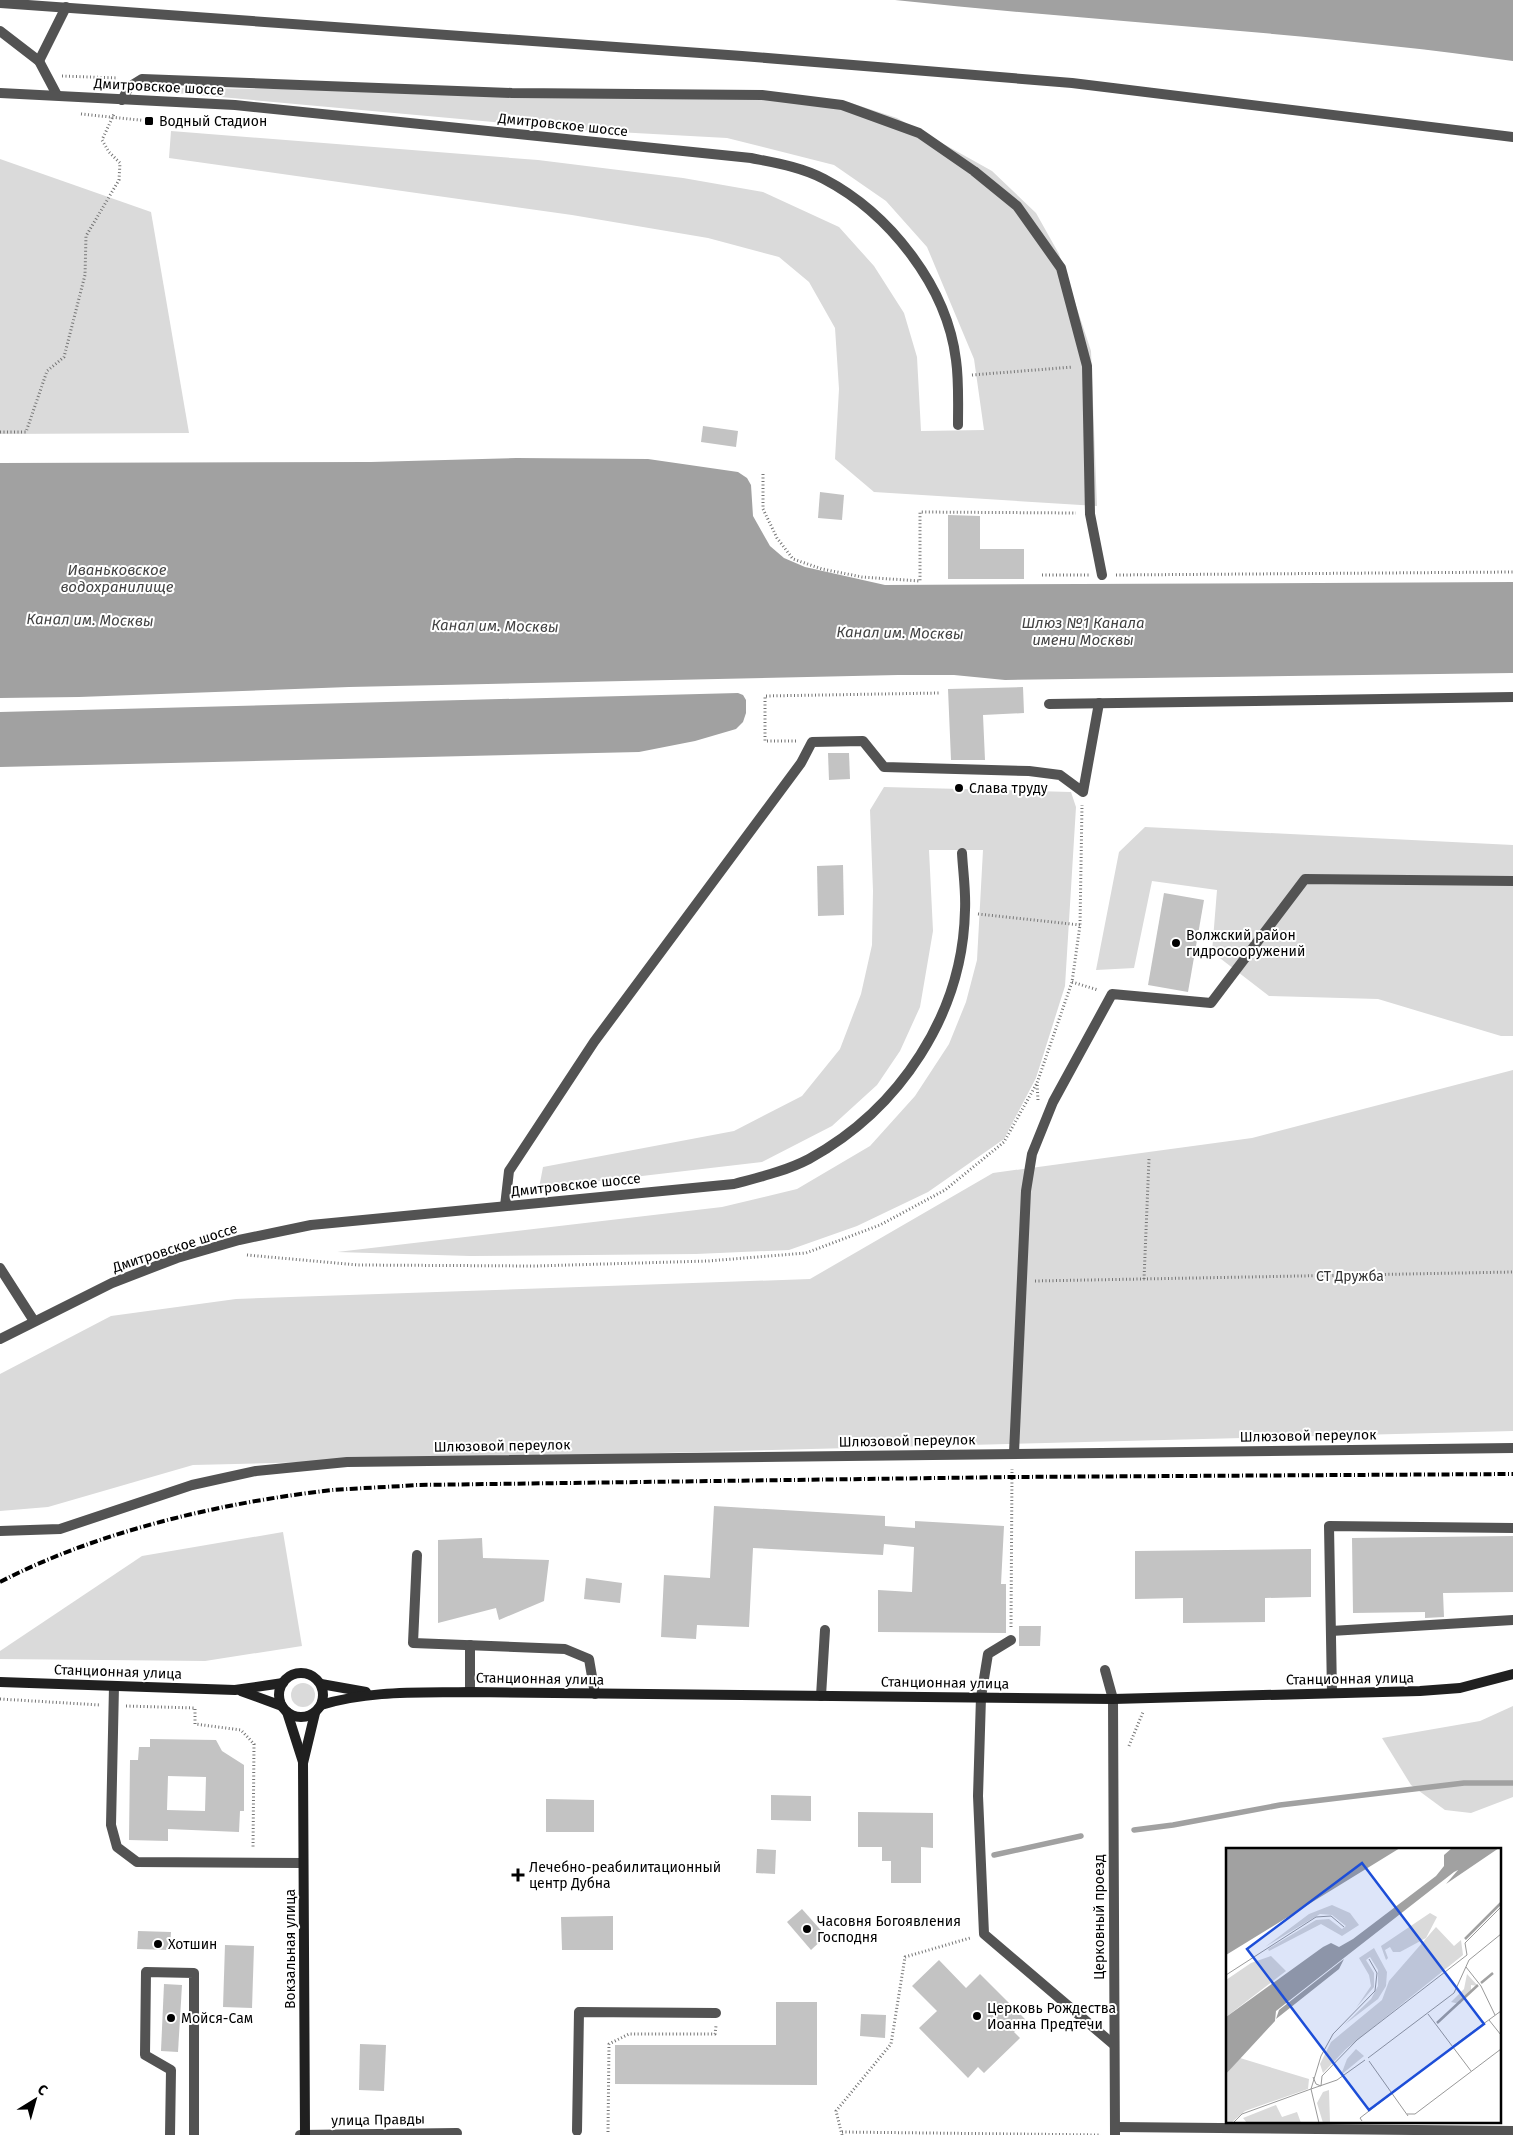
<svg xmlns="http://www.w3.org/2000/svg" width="1513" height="2135" font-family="'Fira Sans',sans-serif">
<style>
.green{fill:#dadada}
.water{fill:#a1a1a1}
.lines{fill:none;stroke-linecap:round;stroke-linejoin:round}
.stream{stroke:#a1a1a1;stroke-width:5.5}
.building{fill:#c3c3c3;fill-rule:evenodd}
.path{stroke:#757575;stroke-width:3;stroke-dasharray:1 2.5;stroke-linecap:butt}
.service{stroke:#535353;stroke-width:10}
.minor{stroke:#535353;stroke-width:10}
.tertiary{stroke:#535353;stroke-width:10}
.secondary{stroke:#202020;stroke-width:10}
.rail{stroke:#000;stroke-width:4;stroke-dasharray:8 2.5 1 2.5;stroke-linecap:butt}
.poi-dot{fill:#000;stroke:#fff;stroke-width:2}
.labels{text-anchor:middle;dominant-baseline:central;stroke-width:4;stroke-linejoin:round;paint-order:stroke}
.street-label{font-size:14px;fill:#000;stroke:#fff}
.poi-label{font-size:14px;fill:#000;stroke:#fff;text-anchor:start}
.park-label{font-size:14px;fill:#313131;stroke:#fff}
.water-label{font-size:15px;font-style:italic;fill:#424242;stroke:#fff}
.inset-river{fill:none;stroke:#a1a1a1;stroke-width:2.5}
.inset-road{fill:none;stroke:#999;stroke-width:1}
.view{fill:#1d4ed8;fill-opacity:0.15;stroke:#1d4ed8;stroke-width:2.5}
.inset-edge{fill:none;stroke:#000;stroke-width:2.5}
</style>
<rect width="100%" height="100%" fill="#fff"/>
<g class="green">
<polygon points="172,88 514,91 848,102 897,118 992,171 1036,213 1059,254 1091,351 1097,506 874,492 835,459 839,389 835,328 809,282 779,257 708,238 572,215 169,158 171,131 538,160 683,178 763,192 839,227 874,266 904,313 917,357 921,431 984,430 974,359 927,247 886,201 834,165 727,138 580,130 165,92"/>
<polygon points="0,159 151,212 189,433 0,434"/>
<polygon points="884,787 1071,792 1076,807 1065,986 1036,1078 1004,1139 928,1192 857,1226 789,1250 696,1254 470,1256 337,1252 722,1207 797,1189 870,1146 915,1096 949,1044 966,1002 977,960 983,850 929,850 933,931 920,1007 900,1051 877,1085 832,1126 762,1162 539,1188 543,1167 734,1131 802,1096 840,1049 861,994 872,945 873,891 870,810"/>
<polygon points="1145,827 1513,845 1513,1036 1501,1036 1378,999 1269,996 1212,952 1217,890 1152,881 1134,968 1096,970 1119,852"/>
<polygon points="1513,1070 1513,1431 193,1465 48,1507 0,1511 0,1374 111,1316 236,1299 810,1279 993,1173 1252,1138"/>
<polygon points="283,1532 302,1646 205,1661 0,1659 0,1651 142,1556"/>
<circle cx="303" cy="1695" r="12"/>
<polygon points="1513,1706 1513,1797 1471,1813 1445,1810 1411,1785 1382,1738 1480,1721"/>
</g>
<g class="water">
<path d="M895,0H1513V61C1308,32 1101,22 895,0Z"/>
<polygon points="516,458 648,459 738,472 747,478 751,485 753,516 770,546 784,558 805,567 885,585 1513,582 1513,673 1005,680 954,675 898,675 349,687 79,697 0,698 0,463 371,462"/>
<polygon points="738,693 743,695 746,700 746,713 743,722 736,729 695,741 639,752 0,767 0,712"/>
</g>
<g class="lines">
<g class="stream">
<polyline points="1134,1830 1173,1825 1280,1805 1464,1783 1513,1783"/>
<polyline points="994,1855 1081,1836"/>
</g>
</g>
<g class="building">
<polygon points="703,426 738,431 736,447 701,442"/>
<polygon points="820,492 844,495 842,520 818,518"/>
<polygon points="948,515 980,516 980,549 1024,549 1024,579 948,579"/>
<polygon points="1023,687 1024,713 983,715 985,760 951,760 948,689"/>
<polygon points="828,753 849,753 850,779 829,780"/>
<polygon points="843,865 844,915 818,916 817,866"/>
<polygon points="1164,893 1204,900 1188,992 1148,985"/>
<polygon points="714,1506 885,1516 885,1526 915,1528 915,1521 1004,1526 1001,1584 1006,1584 1006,1633 878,1632 878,1590 912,1592 914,1547 884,1544 883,1555 753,1548 749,1627 697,1625 696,1639 661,1637 664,1575 710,1578"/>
<polygon points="1513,1536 1513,1592 1443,1593 1444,1617 1425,1618 1425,1612 1353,1613 1352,1538"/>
<polygon points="482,1538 483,1558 549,1560 544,1601 499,1620 496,1608 438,1623 438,1540"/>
<polygon points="1311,1549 1311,1597 1265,1598 1265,1622 1183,1623 1183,1598 1135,1599 1135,1551"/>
<polygon points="586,1578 622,1583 620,1603 584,1599"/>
<polygon points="1019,1626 1041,1626 1040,1646 1019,1646"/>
<path d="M150,1739L216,1740L222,1751L244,1765V1811H240L239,1832L168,1829V1841L129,1840L130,1760H138L139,1747H150ZM168,1776L206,1777L205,1811L167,1810Z"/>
<polygon points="771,1795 811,1796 811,1821 771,1820"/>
<polygon points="546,1799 594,1800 594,1832 546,1832"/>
<polygon points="858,1812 933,1813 933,1848 921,1847 921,1883 891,1883 891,1861 882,1861 882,1847 858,1847"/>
<polygon points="757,1849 776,1850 775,1874 756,1873"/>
<polygon points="802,1909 826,1936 811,1950 787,1922"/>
<polygon points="613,1916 613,1950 562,1950 561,1917"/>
<polygon points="138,1931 171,1932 170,1950 137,1949"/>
<polygon points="225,1945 254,1946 252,2008 223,2007"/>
<polygon points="939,1960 966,1988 980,1974 1026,2020 1014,2032 1020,2038 984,2073 978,2067 968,2078 919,2028 937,2011 912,1986"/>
<polygon points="164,1984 182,1985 178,2052 161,2051"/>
<polygon points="776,2002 817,2002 817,2085 615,2084 615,2045 776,2045"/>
<polygon points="861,2014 886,2015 885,2038 860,2036"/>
<polygon points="360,2044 386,2045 384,2091 359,2090"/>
</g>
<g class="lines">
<g class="path">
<polyline points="62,76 118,78"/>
<polyline points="81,114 149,121"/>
<polyline points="972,375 1073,367"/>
<polyline points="0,432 26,432 47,371 64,357 85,275 86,236 119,180 120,163 109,152 102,140 114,114"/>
<polyline points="763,474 763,509 777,538 793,559 822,569 862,577 920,581 920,512 1076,513"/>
<polyline points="1042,575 1089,575"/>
<polyline points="1116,575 1513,572"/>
<polyline points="796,741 765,741 765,696 939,693"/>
<polyline points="978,914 1080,925"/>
<polyline points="1072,982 1098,990"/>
<polyline points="1038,1100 1037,1083 1072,982 1080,925 1082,805"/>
<polyline points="247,1255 358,1265 535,1266 708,1261 806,1253 880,1225 945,1190 1004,1142 1037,1083"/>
<polyline points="1144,1279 1149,1159"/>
<polyline points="1035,1281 1513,1272"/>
<polyline points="1011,1627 1012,1469"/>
<polyline points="0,1699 100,1705"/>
<polyline points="126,1706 195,1708 195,1724 241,1730 254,1744 253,1849"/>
<polyline points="1129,1746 1143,1712"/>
<polyline points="608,2132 609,2044 629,2034 715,2034 716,2026"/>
<polyline points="842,2132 1101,2135"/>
<polyline points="842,2135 836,2111 891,2044 905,1957 970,1938"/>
</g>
<g class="service">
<polyline points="0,3 742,56 1072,83 1513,137"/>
<polyline points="0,31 39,61 57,95"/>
<polyline points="39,61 66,7"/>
<polyline points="122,100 129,87 142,79 512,93 762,95 842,105 919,133 974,171 1017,206 1061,268 1087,366 1090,514 1102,575"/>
<polyline points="1049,704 1513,697"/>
<polyline points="505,1206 509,1171 594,1042 801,763 812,742 863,741 884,767 1029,771 1060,775 1083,792 1099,703"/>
<polyline points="0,1268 34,1321"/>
<polyline points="1014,1453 1026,1191 1032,1154 1053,1102 1112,994 1211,1003 1305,879 1513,881"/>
<polyline points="417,1555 413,1643 565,1649 589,1659 595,1694"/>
<polyline points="1331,1631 1513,1620"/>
<polyline points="1011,1640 988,1654 981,1697 978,1796 984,1934 1113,2044"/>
<polyline points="470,1645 470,1692"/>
<polyline points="1105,1670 1113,1699"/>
<polyline points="114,1686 111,1825 117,1847 137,1862 303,1863"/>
<polyline points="1332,1693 1329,1526 1513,1528"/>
<polyline points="821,1696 825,1630"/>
<polyline points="577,2131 579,2012 716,2013"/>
<polyline points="170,2135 171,2070 145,2055 146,1972 194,1973 194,2135"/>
</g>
<g class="minor">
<polyline points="0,1531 60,1529 192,1485 256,1471 347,1462 1513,1448"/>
<polyline points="1115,2127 1513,2131"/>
<polyline points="300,2135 457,2133"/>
</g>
<g class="tertiary">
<path d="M0,93L235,105L751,158C776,163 801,167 824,179C889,213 947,286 956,360C959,381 958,404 958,425"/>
<path d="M0,1339L112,1283L177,1258L239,1240L311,1225L734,1184C760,1177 786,1171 809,1159C900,1109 963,1014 965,910C966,891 963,872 962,853"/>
<polyline points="1113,1699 1115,2135"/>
</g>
<g class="secondary">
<circle cx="301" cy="1695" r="22"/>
<polyline points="0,1682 235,1690 283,1683"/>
<polyline points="321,1684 366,1692"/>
<polyline points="241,1691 282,1706"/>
<path d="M321,1705C370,1690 420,1693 470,1692L1113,1699L1420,1691L1460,1688L1513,1674"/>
<polyline points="287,1712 303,1762"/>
<polyline points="305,2135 303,1763 315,1713"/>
</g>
<path class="rail" d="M0,1582C98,1531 224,1502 333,1490C361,1488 389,1487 417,1485L1012,1477L1513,1474"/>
</g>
<g class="poi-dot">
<rect x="144" y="116" width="10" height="10" rx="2.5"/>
<circle cx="959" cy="788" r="5"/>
<circle cx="1176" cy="943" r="5"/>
<path d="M515.5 1867.5h5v5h5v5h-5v5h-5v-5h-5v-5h5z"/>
<circle cx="807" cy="1929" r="5"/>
<circle cx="158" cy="1944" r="5"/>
<circle cx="977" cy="2016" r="5"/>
<circle cx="171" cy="2018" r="5"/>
</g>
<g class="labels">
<g class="street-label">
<text transform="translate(159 87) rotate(3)">Дмитровское шоссе</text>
<text transform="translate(563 125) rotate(6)">Дмитровское шоссе</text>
<text transform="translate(576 1185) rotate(-6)">Дмитровское шоссе</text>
<text transform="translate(175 1248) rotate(-18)">Дмитровское шоссе</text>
<text transform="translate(1308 1436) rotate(-1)">Шлюзовой переулок</text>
<text transform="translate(907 1441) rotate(-1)">Шлюзовой переулок</text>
<text transform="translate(502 1446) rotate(-1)">Шлюзовой переулок</text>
<text transform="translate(118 1672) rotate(2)">Станционная улица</text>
<text transform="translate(540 1679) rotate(1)">Станционная улица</text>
<text transform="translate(1350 1679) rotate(-1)">Станционная улица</text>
<text transform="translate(945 1683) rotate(1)">Станционная улица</text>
<text transform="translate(1099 1917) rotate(-90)">Церковный проезд</text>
<text transform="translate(290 1949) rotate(-90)">Вокзальная улица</text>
<text transform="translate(378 2120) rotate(-1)">улица Правды</text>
</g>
<g class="poi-label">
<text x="159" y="121">Водный Стадион</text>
<text x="969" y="788">Слава труду</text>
<text x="1186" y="935">Волжский район<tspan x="1186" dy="16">гидросооружений</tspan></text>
<text x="529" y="1867">Лечебно-реабилитационный<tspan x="529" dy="16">центр Дубна</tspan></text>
<text x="817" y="1921">Часовня Богоявления<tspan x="817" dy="16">Господня</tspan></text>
<text x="168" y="1944">Хотшин</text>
<text x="987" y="2008">Церковь Рождества<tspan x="987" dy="16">Иоанна Предтечи</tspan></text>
<text x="181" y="2018">Мойся-Сам</text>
</g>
<g class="park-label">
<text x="1350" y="1276">СТ Дружба</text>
</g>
<g class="water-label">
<text x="117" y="570">Иваньковское<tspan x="117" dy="17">водохранилище</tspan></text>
<text transform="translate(90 620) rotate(1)">Канал им. Москвы</text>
<text x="1083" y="623">Шлюз №1 Канала<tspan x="1083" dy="17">имени Москвы</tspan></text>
<text transform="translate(495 626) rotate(1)">Канал им. Москвы</text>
<text transform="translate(900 633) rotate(1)">Канал им. Москвы</text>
</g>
</g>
<g transform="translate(1226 1848)">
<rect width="275" height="275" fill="#fff"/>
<path d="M106,57L124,65L133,77L116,88L95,76L43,103L42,101L90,72L103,71L116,81L120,78L106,67L94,66L39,99L83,66ZM204,65L211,69L200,90L174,104H167L164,99L159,102L162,110L160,112L155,98ZM210,79L228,98L235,92L237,107L120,201L97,225L94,216L105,194L156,152L163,133ZM148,100L161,124L160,138L152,151L118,177L145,151L152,138V122L144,109L140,112L148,125V139L130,160L145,138L143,127L133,110ZM45,108L60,123L0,169V132L25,115ZM241,126L252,138L245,137V142L234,156L225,154L238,141ZM130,201L138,208L115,227L121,211ZM14,210L83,231L82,241L19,263L5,275H0V226ZM103,242L104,275H97L91,255L97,244ZM50,257L56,269L71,264L75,275H21L17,270Z" fill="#dadada"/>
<path d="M0,0H174L0,107ZM226,0H273L220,36L232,22L228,24L50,163L49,173L0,226V169L97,99L105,95L113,99L127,91L210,28L218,18V7ZM118,111L113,121L50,171L53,162Z" fill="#a1a1a1"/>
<path class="inset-river" d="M239,91L275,55M255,135L267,125M211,175L252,137"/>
<path class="inset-road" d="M240,119L255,138L269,167M0,127L90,69L105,68L118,79M202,166L245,223M263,172L275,187M227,198L275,163M142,210L228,145L243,112L275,86M143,213L182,268M87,229L90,236L95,238L96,228L131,192L241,107L239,95L275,59M181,266H189L275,201M136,273L134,270L178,236M7,275L16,266L85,241L95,208L107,186L149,143L151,125L143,111M93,275L85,241L111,232L139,212"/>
<path class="view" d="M136,15L258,176L143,262L21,101Z"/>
<rect width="275" height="275" class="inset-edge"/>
</g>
<g transform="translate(35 2100) rotate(37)" stroke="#ffffff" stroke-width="4" paint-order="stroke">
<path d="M0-4L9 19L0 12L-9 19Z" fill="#000000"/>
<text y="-8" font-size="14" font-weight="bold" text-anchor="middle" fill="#000000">С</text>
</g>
</svg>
